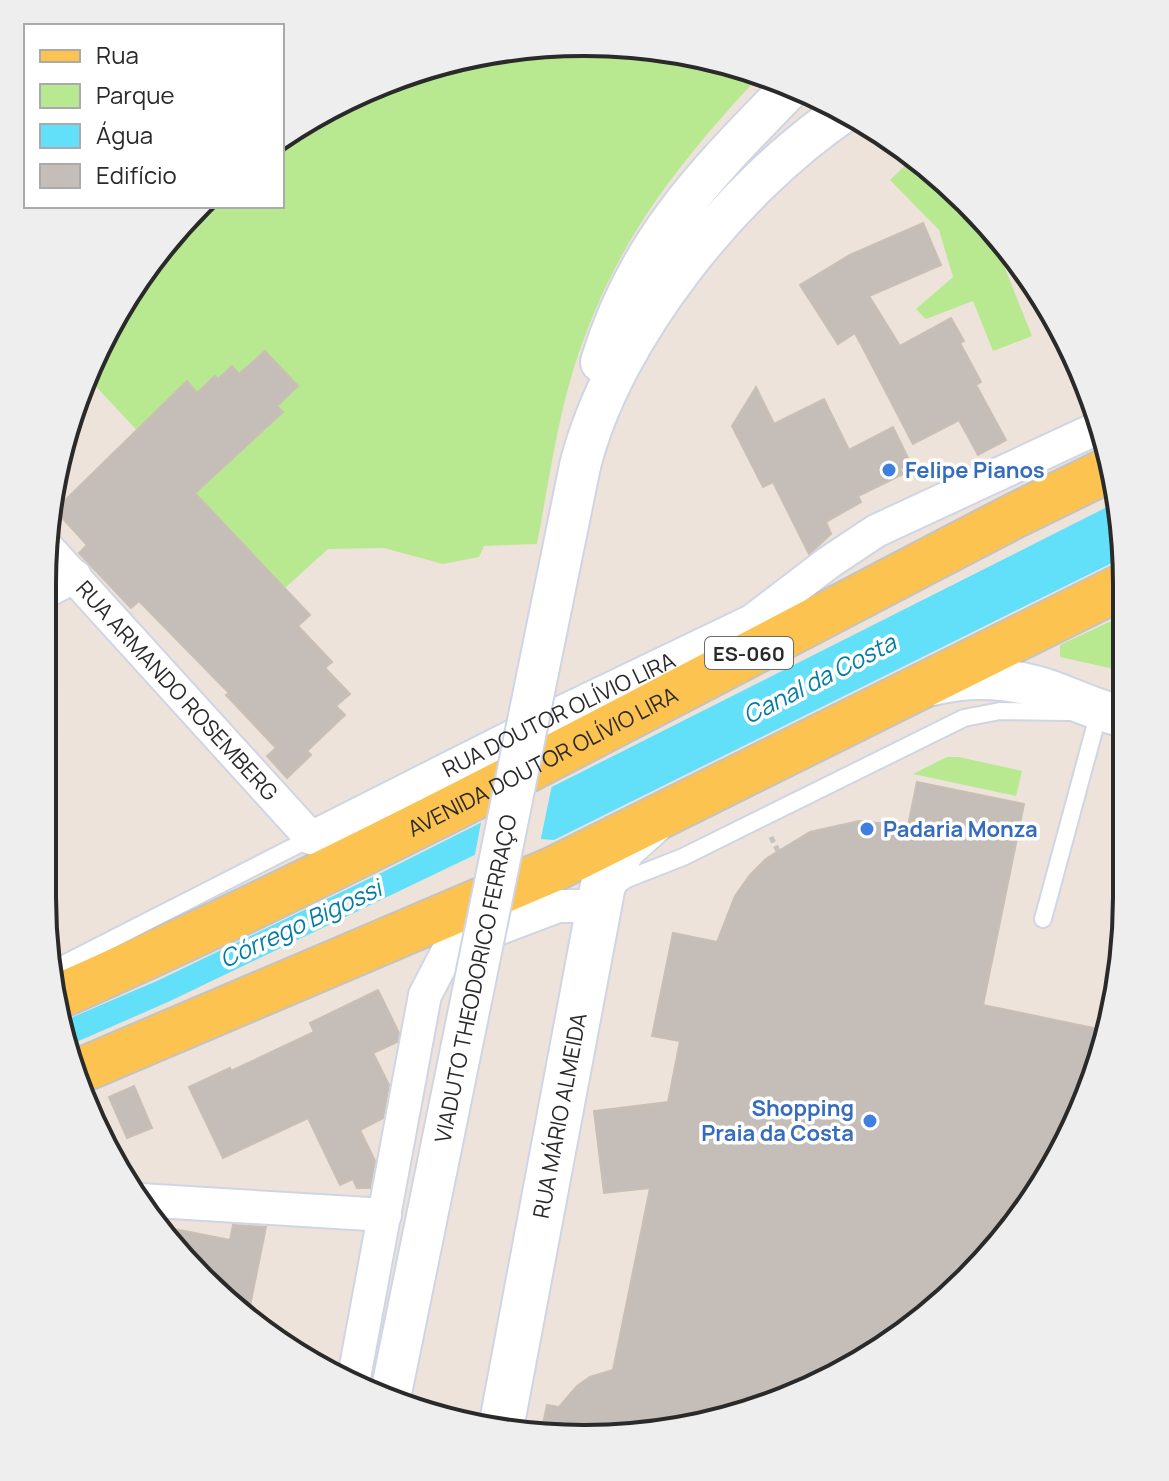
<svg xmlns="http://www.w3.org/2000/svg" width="1169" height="1481" font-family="Manrope,sans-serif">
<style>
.green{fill:#b8e991}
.water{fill:#63e0f9}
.pier{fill:#ede3da}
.building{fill:#c5bdb7;stroke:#c9bfb4;stroke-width:2}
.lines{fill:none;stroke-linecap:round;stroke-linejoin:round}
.service-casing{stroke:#cfd5e4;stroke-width:20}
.minor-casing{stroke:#cfd5e4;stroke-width:36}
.tertiary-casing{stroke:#cfd5e4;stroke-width:44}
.secondary-casing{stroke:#cfd5e4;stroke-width:48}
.primary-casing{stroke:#c3c3c3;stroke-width:48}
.path{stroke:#c3c3c3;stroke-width:5;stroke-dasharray:6 4;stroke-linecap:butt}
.service{stroke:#fff;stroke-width:16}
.minor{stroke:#fff;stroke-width:32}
.tertiary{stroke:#fff;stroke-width:40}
.secondary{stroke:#fff;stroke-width:44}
.primary{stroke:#fdc350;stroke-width:44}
.tertiary-bridge-casing{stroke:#cfd5e4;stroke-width:44;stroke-linecap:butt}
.tertiary-bridge{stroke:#fff;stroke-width:40}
.shop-dot{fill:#3f7fe0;stroke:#fff;stroke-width:3}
.labels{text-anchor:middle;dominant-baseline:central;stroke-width:7;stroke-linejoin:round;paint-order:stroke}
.shield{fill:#fff;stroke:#6a6a6a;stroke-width:2}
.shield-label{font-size:20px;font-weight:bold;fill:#2a2a2a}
.shop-label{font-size:22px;font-weight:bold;fill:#366cbe;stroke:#fff;text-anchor:start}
.street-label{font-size:22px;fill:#2a2a2a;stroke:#fff}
.water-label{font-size:24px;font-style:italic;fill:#027da5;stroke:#fff}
.rim{fill:none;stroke:#2a2a2a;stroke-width:4}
</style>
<rect width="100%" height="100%" fill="#ede3da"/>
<g class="green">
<path d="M620,43L725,61L761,74C674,168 612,246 573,371C556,427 548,487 537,544L484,546L479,557L443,564L384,548L328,549L285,588L86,376L114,314L176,227L202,206H282V140L314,114L411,71L514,47Z"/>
<polygon points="916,155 986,221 1032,336 993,351 973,301 926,319 916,309 953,277 939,230 890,180"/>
<polygon points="1124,615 1123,671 1060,657 1060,645"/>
<polygon points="947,757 959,757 1022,771 1016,796 913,774"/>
</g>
<polygon class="water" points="1117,502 1126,556 554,840 512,837 168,1002 65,1047 59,1023 159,980 385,871"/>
<polygon class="pier" points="553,780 540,843 513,841 474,860 482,817"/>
<g class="building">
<polygon points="923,223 941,265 869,296 900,346 951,318 964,341 960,343 981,382 976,385 1006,440 978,455 959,420 913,444 855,333 838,344 800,285 850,255"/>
<polygon points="265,351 298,386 277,406 283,412 195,493 310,615 298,626 332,662 325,668 350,694 336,706 345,715 307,751 311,755 287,778 267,756 276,748 226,695 229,693 139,601 131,608 79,553 87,545 55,510 187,381 197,393 215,376 218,379 232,366 239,374"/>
<polygon points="756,387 774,424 824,399 849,450 893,427 911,464 900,469 903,474 858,496 861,502 826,522 831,534 809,554 773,482 763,487 732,426"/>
<polygon points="917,782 1024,804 983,1005 1108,1031 1086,1105 1015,1226 942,1305 855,1367 724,1421 584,1439 541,1433 547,1405 559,1407 577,1386 590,1377 613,1370 650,1188 604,1193 594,1111 668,1102 680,1041 652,1036 673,933 717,942 735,896 750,875 767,858 810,832 859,821 908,826"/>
<polygon points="378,990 399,1033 397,1042 373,1053 389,1085 383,1118 360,1130 375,1161 370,1188 357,1188 353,1179 340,1185 308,1118 223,1158 189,1087 230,1068 231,1071 314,1032 310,1023"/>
<polygon points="134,1086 152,1128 127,1138 109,1097"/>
<polygon points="233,1225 266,1227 248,1316 201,1280 159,1226 230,1240"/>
</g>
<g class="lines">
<g class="service-casing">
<g id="service">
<polyline points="615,887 627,879 683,857 964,718 1000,711 1068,712"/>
<polyline points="1043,919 1099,712 1095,712"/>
<polyline points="52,970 311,838"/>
</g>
</g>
<g class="minor-casing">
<g id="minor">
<path id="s1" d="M44,544L311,838L535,725L752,621L828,563L876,531L1102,426"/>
<polyline points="43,593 75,576"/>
<polyline points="140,1200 385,1215"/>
<polyline points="353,1383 425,995 450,947 558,906 598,906"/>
</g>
</g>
<g class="tertiary-casing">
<g id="tertiary">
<path d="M601,362C638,241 707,173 792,86"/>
<path d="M580,466C613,334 733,187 845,111"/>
<path d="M933,685C972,675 1014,678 1051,691C1076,700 1097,711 1122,716"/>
</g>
</g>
<g class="secondary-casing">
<g id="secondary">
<path id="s2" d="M501,1428L603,885L623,848L652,822"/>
</g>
</g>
<g class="primary-casing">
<g id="primary">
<path id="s3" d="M55,998C382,854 695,681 1012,517L1110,469"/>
<polyline points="75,1073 554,869 1125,585"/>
</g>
</g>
<polyline class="path" points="771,837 778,851"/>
<use href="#service" class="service"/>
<use href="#minor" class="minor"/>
<use href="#tertiary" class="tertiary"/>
<use href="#secondary" class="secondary"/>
<use href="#primary" class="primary"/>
<g class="tertiary-bridge-casing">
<g id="tertiary-bridge">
<path id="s4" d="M390,1398L580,466"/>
</g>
</g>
<use href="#tertiary-bridge" class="tertiary-bridge"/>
</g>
<g class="shop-dot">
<circle cx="889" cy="470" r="8"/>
<circle cx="867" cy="829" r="8"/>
<circle cx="870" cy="1121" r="8"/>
</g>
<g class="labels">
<rect class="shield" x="705" y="637" width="88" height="32" rx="6"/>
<g class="shield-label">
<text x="749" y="653">ES-060</text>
</g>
<g class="shop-label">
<text x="905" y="470">Felipe Pianos</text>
<text x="883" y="829">Padaria Monza</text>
<text x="854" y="1108" text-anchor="end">Shopping<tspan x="854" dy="25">Praia da Costa</tspan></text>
</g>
<g class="street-label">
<text stroke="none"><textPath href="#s1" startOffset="198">RUA ARMANDO ROSEMBERG</textPath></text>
<text stroke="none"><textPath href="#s1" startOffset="674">RUA DOUTOR OLÍVIO LIRA</textPath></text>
<text stroke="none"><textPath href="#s3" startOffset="542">AVENIDA DOUTOR OLÍVIO LIRA</textPath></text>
<text stroke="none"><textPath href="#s4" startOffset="428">VIADUTO THEODORICO FERRAÇO</textPath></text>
<text stroke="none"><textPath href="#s2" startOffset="318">RUA MÁRIO ALMEIDA</textPath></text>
</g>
<g class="water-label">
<text transform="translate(819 678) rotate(-27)">Canal da Costa</text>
<text transform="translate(300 923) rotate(-25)">Córrego Bigossi</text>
</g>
</g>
<path d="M0 0H1169V1481H0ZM584 56H585A528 528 0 0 1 1113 584V897A528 528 0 0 1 585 1425H584A528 528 0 0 1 56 897V584A528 528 0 0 1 584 56Z" fill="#eee" fill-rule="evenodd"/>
<path class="rim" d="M584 56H585A528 528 0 0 1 1113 584V897A528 528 0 0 1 585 1425H584A528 528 0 0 1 56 897V584A528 528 0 0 1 584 56Z"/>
<rect x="24" y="24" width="260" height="184" fill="#ffffff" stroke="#aaaaaa" stroke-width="2"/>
<rect x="40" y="50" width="40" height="12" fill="#fdc350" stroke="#aaaaaa" stroke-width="2"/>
<text x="96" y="64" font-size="24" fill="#2a2a2a">Rua</text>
<rect x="40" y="84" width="40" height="24" fill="#b8e991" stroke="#aaaaaa" stroke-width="2"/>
<text x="96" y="104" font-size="24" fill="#2a2a2a">Parque</text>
<rect x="40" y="124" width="40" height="24" fill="#63e0f9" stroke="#aaaaaa" stroke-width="2"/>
<text x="96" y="144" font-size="24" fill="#2a2a2a">Água</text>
<rect x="40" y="164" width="40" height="24" fill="#c5bdb7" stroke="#aaaaaa" stroke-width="2"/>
<text x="96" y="184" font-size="24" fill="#2a2a2a">Edifício</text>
</svg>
